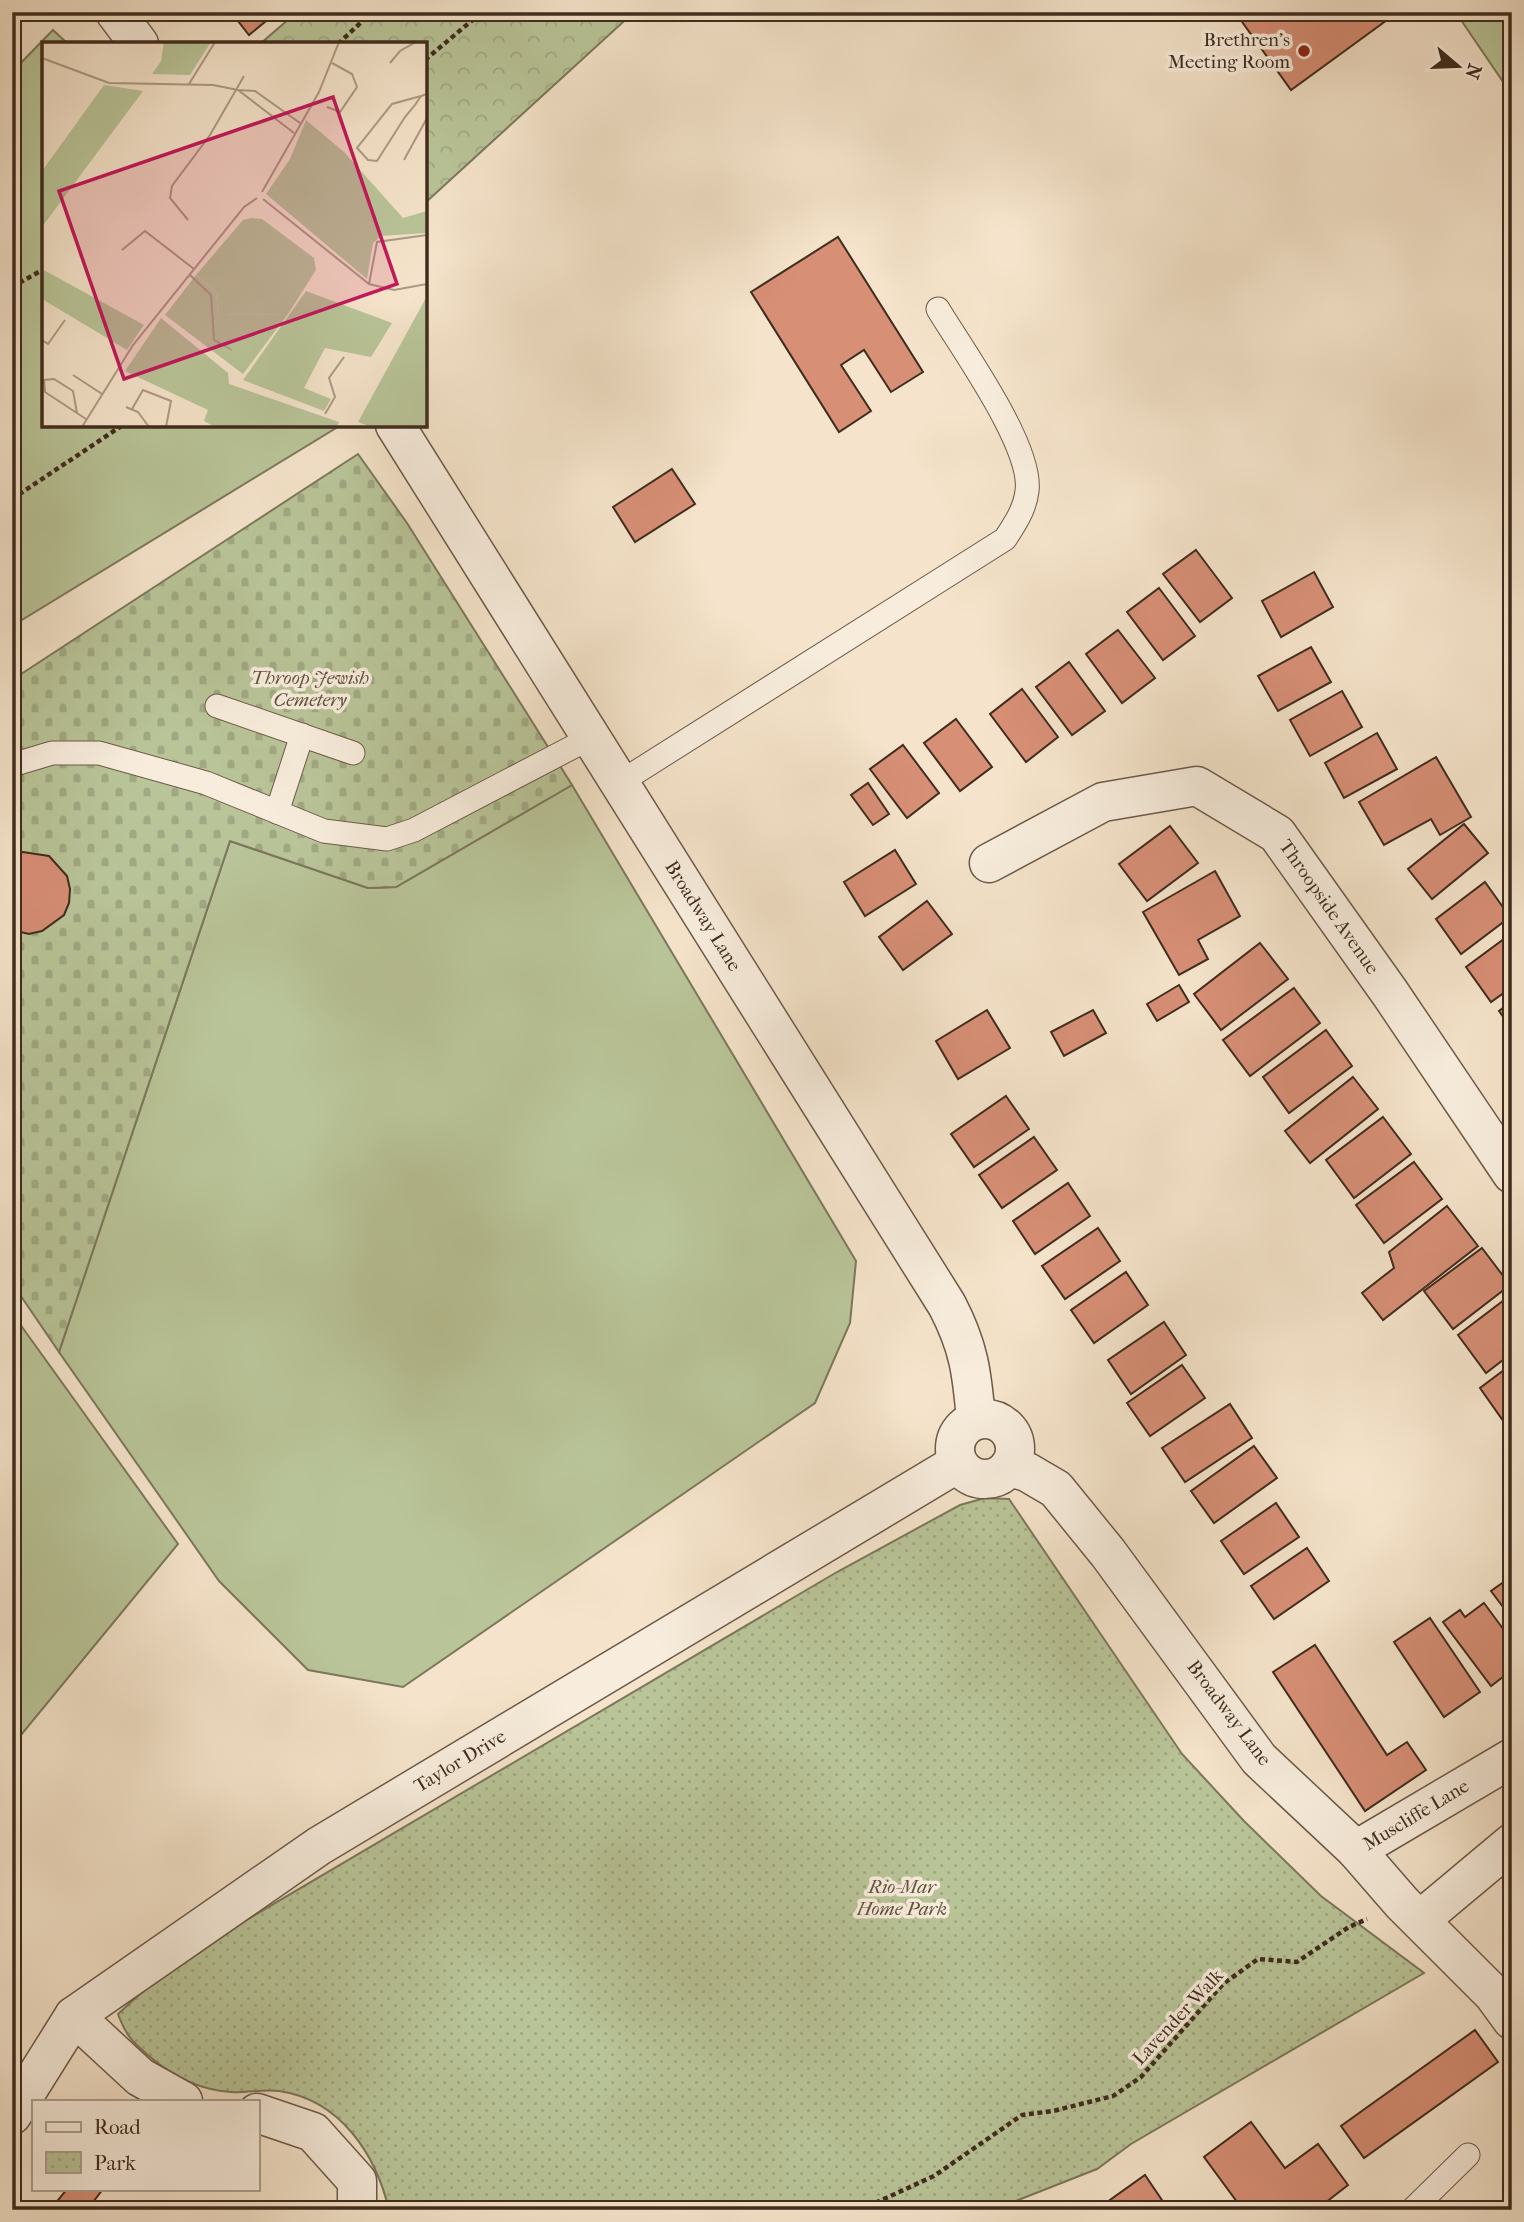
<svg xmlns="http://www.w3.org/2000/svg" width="1524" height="2222" font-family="'IM FELL French Canon',serif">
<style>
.grass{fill:#b9c599;stroke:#7c785c;stroke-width:2}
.forest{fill:url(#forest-crowns);stroke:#7c785c;stroke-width:2}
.cemetery{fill:url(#cemetery-stones);stroke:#7c785c;stroke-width:2}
.park{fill:url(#park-dots);stroke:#7c785c;stroke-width:2}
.building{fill:#d78f76;stroke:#402c1e;stroke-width:2}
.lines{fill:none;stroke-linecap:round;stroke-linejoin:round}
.lane-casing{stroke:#6d5a49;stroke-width:25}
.street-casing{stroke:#6d5a49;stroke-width:41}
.path{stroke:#402c1e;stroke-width:4.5;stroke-dasharray:5 3.5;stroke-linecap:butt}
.lane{stroke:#f8eddd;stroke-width:23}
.street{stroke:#f8eddd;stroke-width:38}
.poi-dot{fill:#8f2418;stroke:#f8eddd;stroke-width:2.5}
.labels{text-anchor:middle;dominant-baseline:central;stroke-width:7;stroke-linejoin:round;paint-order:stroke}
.poi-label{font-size:19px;fill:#402c1e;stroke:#f8eddd;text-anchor:end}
.park-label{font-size:19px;font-style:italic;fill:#5e523d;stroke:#f8eddd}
.street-label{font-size:19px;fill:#402c1e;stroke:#f8eddd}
.inset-road{fill:none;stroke:#ad9a86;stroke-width:2}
.view{fill:#c2185b;fill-opacity:0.15;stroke:#c2185b;stroke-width:3.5}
.inset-edge{fill:none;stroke:#402c1e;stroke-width:3.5}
</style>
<defs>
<pattern id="forest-crowns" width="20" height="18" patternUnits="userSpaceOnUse" patternTransform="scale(1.75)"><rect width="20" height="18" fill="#b9c599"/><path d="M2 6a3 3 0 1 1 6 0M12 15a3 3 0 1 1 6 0" fill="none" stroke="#a0a983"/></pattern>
<pattern id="cemetery-stones" width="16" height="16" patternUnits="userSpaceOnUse" patternTransform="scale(1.75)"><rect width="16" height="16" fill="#b9c599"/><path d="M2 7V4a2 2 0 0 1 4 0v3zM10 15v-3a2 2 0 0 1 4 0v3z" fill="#a0a983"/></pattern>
<pattern id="park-dots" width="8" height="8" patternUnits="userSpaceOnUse" patternTransform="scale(1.75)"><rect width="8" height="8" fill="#b9c599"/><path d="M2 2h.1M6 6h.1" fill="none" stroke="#a0a983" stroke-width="1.8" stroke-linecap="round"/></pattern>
</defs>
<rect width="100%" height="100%" fill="#f5e4cb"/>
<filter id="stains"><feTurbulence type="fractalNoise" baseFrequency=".00286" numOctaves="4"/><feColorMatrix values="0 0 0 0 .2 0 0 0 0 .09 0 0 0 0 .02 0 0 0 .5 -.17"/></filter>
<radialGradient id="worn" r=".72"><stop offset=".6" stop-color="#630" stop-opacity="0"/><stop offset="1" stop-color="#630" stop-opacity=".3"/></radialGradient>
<g class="grass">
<polygon points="1456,12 1512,12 1512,95 1463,23"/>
<polygon points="53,30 68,44 44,44 44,425 341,425 12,626 12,72"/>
<polygon points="572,785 856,1261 850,1323 815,1403 403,1687 308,1670 219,1581 59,1352 230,841 368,888 396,887"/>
<polygon points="12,1313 178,1544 12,1746"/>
</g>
<polygon class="forest" points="297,12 634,12 425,203 425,44 260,44"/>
<polygon class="cemetery" points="358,454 407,523 572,785 396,887 368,888 230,841 59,1352 12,1283 12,680"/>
<path class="park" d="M985,1498L1009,1499L1182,1754L1244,1821L1321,1896L1424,1973L1131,2144L1097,2169L993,2210H389C376,2155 341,2100 279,2091C264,2089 247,2093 231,2092C200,2090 172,2076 149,2056C132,2041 126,2036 118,2014L154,1981L226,1932L837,1572L960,1505Z"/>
<g class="building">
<polygon points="231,12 277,12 249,35"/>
<polygon points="1235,12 1398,12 1291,90"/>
<polygon points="838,237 923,372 891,392 864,350 841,365 871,411 839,432 751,292"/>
<polygon points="672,469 695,504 635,542 613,507"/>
<polygon points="1196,550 1232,598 1200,622 1163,574"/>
<polygon points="1314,572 1333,607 1281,637 1262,601"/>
<polygon points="1159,588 1195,636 1163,660 1127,612"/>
<polygon points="1118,630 1155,678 1122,703 1086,654"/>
<polygon points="1311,647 1331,682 1278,711 1258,676"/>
<polygon points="1069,662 1105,711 1072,735 1036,687"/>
<polygon points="1022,689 1058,737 1026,762 990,714"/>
<polygon points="1342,691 1362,727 1310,756 1290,720"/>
<polygon points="956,719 992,767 960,791 924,743"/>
<polygon points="1377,733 1397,769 1344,798 1325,763"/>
<polygon points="903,745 939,793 907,818 870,769"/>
<polygon points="1436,757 1471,817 1440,835 1431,819 1384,845 1359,802"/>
<polygon points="868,783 889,814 873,825 851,795"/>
<polygon points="1464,824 1488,853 1432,899 1408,869"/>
<polygon points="1170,826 1198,863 1147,901 1119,864"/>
<polygon points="895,850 916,884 865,916 844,882"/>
<polygon points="23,852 49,856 67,876 70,889 69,903 64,915 42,931 29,934 12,930 12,855"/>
<polygon points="1215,871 1240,916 1198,940 1208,959 1179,975 1143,912"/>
<polygon points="1485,882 1510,917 1461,954 1436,919"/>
<polygon points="927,901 952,934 903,970 879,937"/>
<polygon points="1512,933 1512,987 1491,1002 1466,967"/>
<polygon points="1260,943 1288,979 1221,1030 1194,994"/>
<polygon points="1179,985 1189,1002 1157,1021 1147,1004"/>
<polygon points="1294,988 1320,1023 1250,1076 1223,1040"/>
<polygon points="1512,1001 1512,1029 1499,1011"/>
<polygon points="987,1010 1010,1048 958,1079 936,1041"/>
<polygon points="1093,1010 1106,1033 1064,1056 1051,1032"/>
<polygon points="1326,1030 1352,1066 1289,1113 1263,1077"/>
<polygon points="1353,1077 1378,1109 1310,1163 1285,1131"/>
<polygon points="1006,1096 1029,1129 974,1167 951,1134"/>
<polygon points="1383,1117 1411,1154 1354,1198 1326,1160"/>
<polygon points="1034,1137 1057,1170 1002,1208 979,1175"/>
<polygon points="1414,1162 1442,1199 1384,1243 1356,1205"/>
<polygon points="1068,1183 1090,1216 1035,1254 1013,1221"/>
<polygon points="1447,1206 1478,1246 1383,1320 1362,1293 1394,1268 1389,1252"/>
<polygon points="1098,1228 1120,1261 1065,1299 1042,1266"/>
<polygon points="1482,1248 1510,1285 1453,1329 1424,1291"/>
<polygon points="1126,1272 1148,1305 1094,1343 1071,1310"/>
<polygon points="1512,1294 1512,1353 1486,1373 1458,1335"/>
<polygon points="1164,1322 1186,1355 1131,1394 1108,1360"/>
<polygon points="1512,1364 1512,1416 1504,1422 1480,1388"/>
<polygon points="1182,1365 1205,1398 1150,1436 1127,1403"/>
<polygon points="1230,1404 1252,1438 1185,1482 1162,1448"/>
<polygon points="1254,1446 1277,1478 1214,1523 1191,1491"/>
<polygon points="1276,1503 1299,1537 1244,1574 1221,1541"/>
<polygon points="1307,1548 1329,1581 1274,1619 1251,1586"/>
<polygon points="1508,1579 1512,1585 1512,1619 1491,1591"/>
<polygon points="1484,1603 1512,1641 1512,1670 1491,1686 1443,1622 1460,1610 1465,1617"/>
<polygon points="1430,1618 1480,1692 1444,1717 1394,1642"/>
<polygon points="1315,1645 1387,1755 1407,1742 1426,1770 1365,1811 1273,1672"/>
<polygon points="1475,2030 1498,2062 1364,2158 1341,2126"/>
<polygon points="1251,2122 1285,2168 1318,2144 1348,2185 1316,2210 1243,2210 1204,2157"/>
<polygon points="1145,2175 1168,2209 1096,2210"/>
<polygon points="67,2189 103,2189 87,2210 50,2210"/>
</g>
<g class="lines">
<g class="lane-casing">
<g id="lane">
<polyline points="217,706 353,753"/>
<polyline points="12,765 52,753 99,753 206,783 324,831 387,839 414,830 590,738"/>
<path d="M619,783L1005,539C1015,524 1025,509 1027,491C1033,447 962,349 938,309"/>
<polyline points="277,812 302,735"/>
<polyline points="1412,2210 1468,2155"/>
</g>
</g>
<g class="street-casing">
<g id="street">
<polyline points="115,12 139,44"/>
<path d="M395,425L947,1305C969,1347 972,1373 976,1420"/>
<polyline points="989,863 1103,802 1197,786 1277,834 1390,993 1512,1174"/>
<circle cx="985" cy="1449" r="30"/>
<polyline points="1009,1467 1027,1472 1056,1489 1108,1553 1259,1759 1356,1850 1402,1903 1493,1994 1512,2020"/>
<polyline points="1356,1850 1512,1758"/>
<polyline points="1420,1920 1512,1843"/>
<polyline points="74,2016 140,2077 183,2101"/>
<polyline points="257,2113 313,2132 357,2181 357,2210"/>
<polyline points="12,2115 74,2016 319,1846 958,1463"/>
</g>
</g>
<g class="path">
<polyline points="338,44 372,12"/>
<polyline points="425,60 482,12"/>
<polyline points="12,287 44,269"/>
<polyline points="12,499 123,425"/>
<polyline points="860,2210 934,2176 1022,2115 1053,2111 1113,2096 1141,2077 1223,1984 1258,1959 1297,1962 1349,1927 1367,1919"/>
</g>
<use href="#lane" class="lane"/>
<use href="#street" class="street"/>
</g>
<circle class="poi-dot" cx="1304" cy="51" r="7"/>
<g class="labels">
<g class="poi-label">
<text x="1290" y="40">Brethren's<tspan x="1290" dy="22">Meeting Room</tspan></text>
</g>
<g class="park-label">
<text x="310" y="678">Throop Jewish<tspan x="310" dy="22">Cemetery</tspan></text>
<text x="902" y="1887">Rio-Mar<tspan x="902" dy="22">Home Park</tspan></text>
</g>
<g class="street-label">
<text transform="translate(1329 907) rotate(55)">Throopside Avenue</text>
<text transform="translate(703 916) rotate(58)">Broadway Lane</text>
<text transform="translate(1229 1713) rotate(53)">Broadway Lane</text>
<text transform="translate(460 1761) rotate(-31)">Taylor Drive</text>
<text transform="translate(1416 1815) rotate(-31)">Muscliffe Lane</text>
<text transform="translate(1178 2017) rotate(-47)">Lavender Walk</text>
</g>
</g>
<g transform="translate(42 42)">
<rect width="385" height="385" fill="#f5e4cb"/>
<path d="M62,43L101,49L0,185V129ZM209,176L220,177L272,216L274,228L246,272L176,273L174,250L154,233L201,178ZM264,249L350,281L329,315L283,306L262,346L289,357L282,369L201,338ZM385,254V385H329L316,380ZM119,276L186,331L187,342L297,380L295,385H173L162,379L166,368L83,329Z" fill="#b9c599"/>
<path d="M122,0H169L148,33L110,32L119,19ZM0,227L102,283L85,308L0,257Z" fill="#b9c599"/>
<path d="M154,233L174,250L176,273L246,272L201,332L123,273Z" fill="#b9c599"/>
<path d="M264,78L302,110L361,176L385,169V191L339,194L331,201L325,237L224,152L248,117Z" fill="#b9c599"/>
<path class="inset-road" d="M0,16L67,41L171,43L196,48L252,91M348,21L358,9L374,0M147,42L173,0M196,48L213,49L258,81M379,54L373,63L363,75L335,119L326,118L315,106L350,62L379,54L385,52M285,65L298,70L315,45L310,32L290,21M362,118L385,76M220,150L277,50L297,0M221,157L327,242L352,248L385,242M146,178L128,156L130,144L168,93L202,34M80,208L103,189L152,227M148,233L169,253L172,298L190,308M327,242L335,200L385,193M0,298L6,302L23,278M31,333L60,352M84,365L96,370L107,385M90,367L101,348L129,359L124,385M35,371L31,349L12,337L2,338L3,350L44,377M283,372L293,355L287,336L302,315M40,385L91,303L202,165L215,156"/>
<path class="view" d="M291,55L355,242L82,337L17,149Z"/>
<rect width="385" height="385" class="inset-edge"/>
</g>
<rect width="1524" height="2222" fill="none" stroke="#f5e4cb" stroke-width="42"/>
<rect x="14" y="14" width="1496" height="2194" fill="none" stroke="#402c1e" stroke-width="3.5"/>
<rect x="21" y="21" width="1482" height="2180" fill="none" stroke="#402c1e" stroke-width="2"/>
<rect x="32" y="2100" width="228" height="91" fill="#f8eddd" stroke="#aea091" stroke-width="2"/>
<rect x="46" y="2122" width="35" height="10" fill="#f8eddd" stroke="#aea091" stroke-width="2"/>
<text x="94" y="2134" font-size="21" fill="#402c1e">Road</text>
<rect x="46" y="2152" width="35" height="21" fill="url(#park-dots)" stroke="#aea091" stroke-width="2"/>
<text x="94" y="2170" font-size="21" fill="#402c1e">Park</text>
<g transform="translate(1458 66) rotate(109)" stroke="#f8eddd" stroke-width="5" paint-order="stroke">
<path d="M0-5L12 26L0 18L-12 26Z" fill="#402c1e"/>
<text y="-10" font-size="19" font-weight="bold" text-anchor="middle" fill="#402c1e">N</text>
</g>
<rect width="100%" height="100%" filter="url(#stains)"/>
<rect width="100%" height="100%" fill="url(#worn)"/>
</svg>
